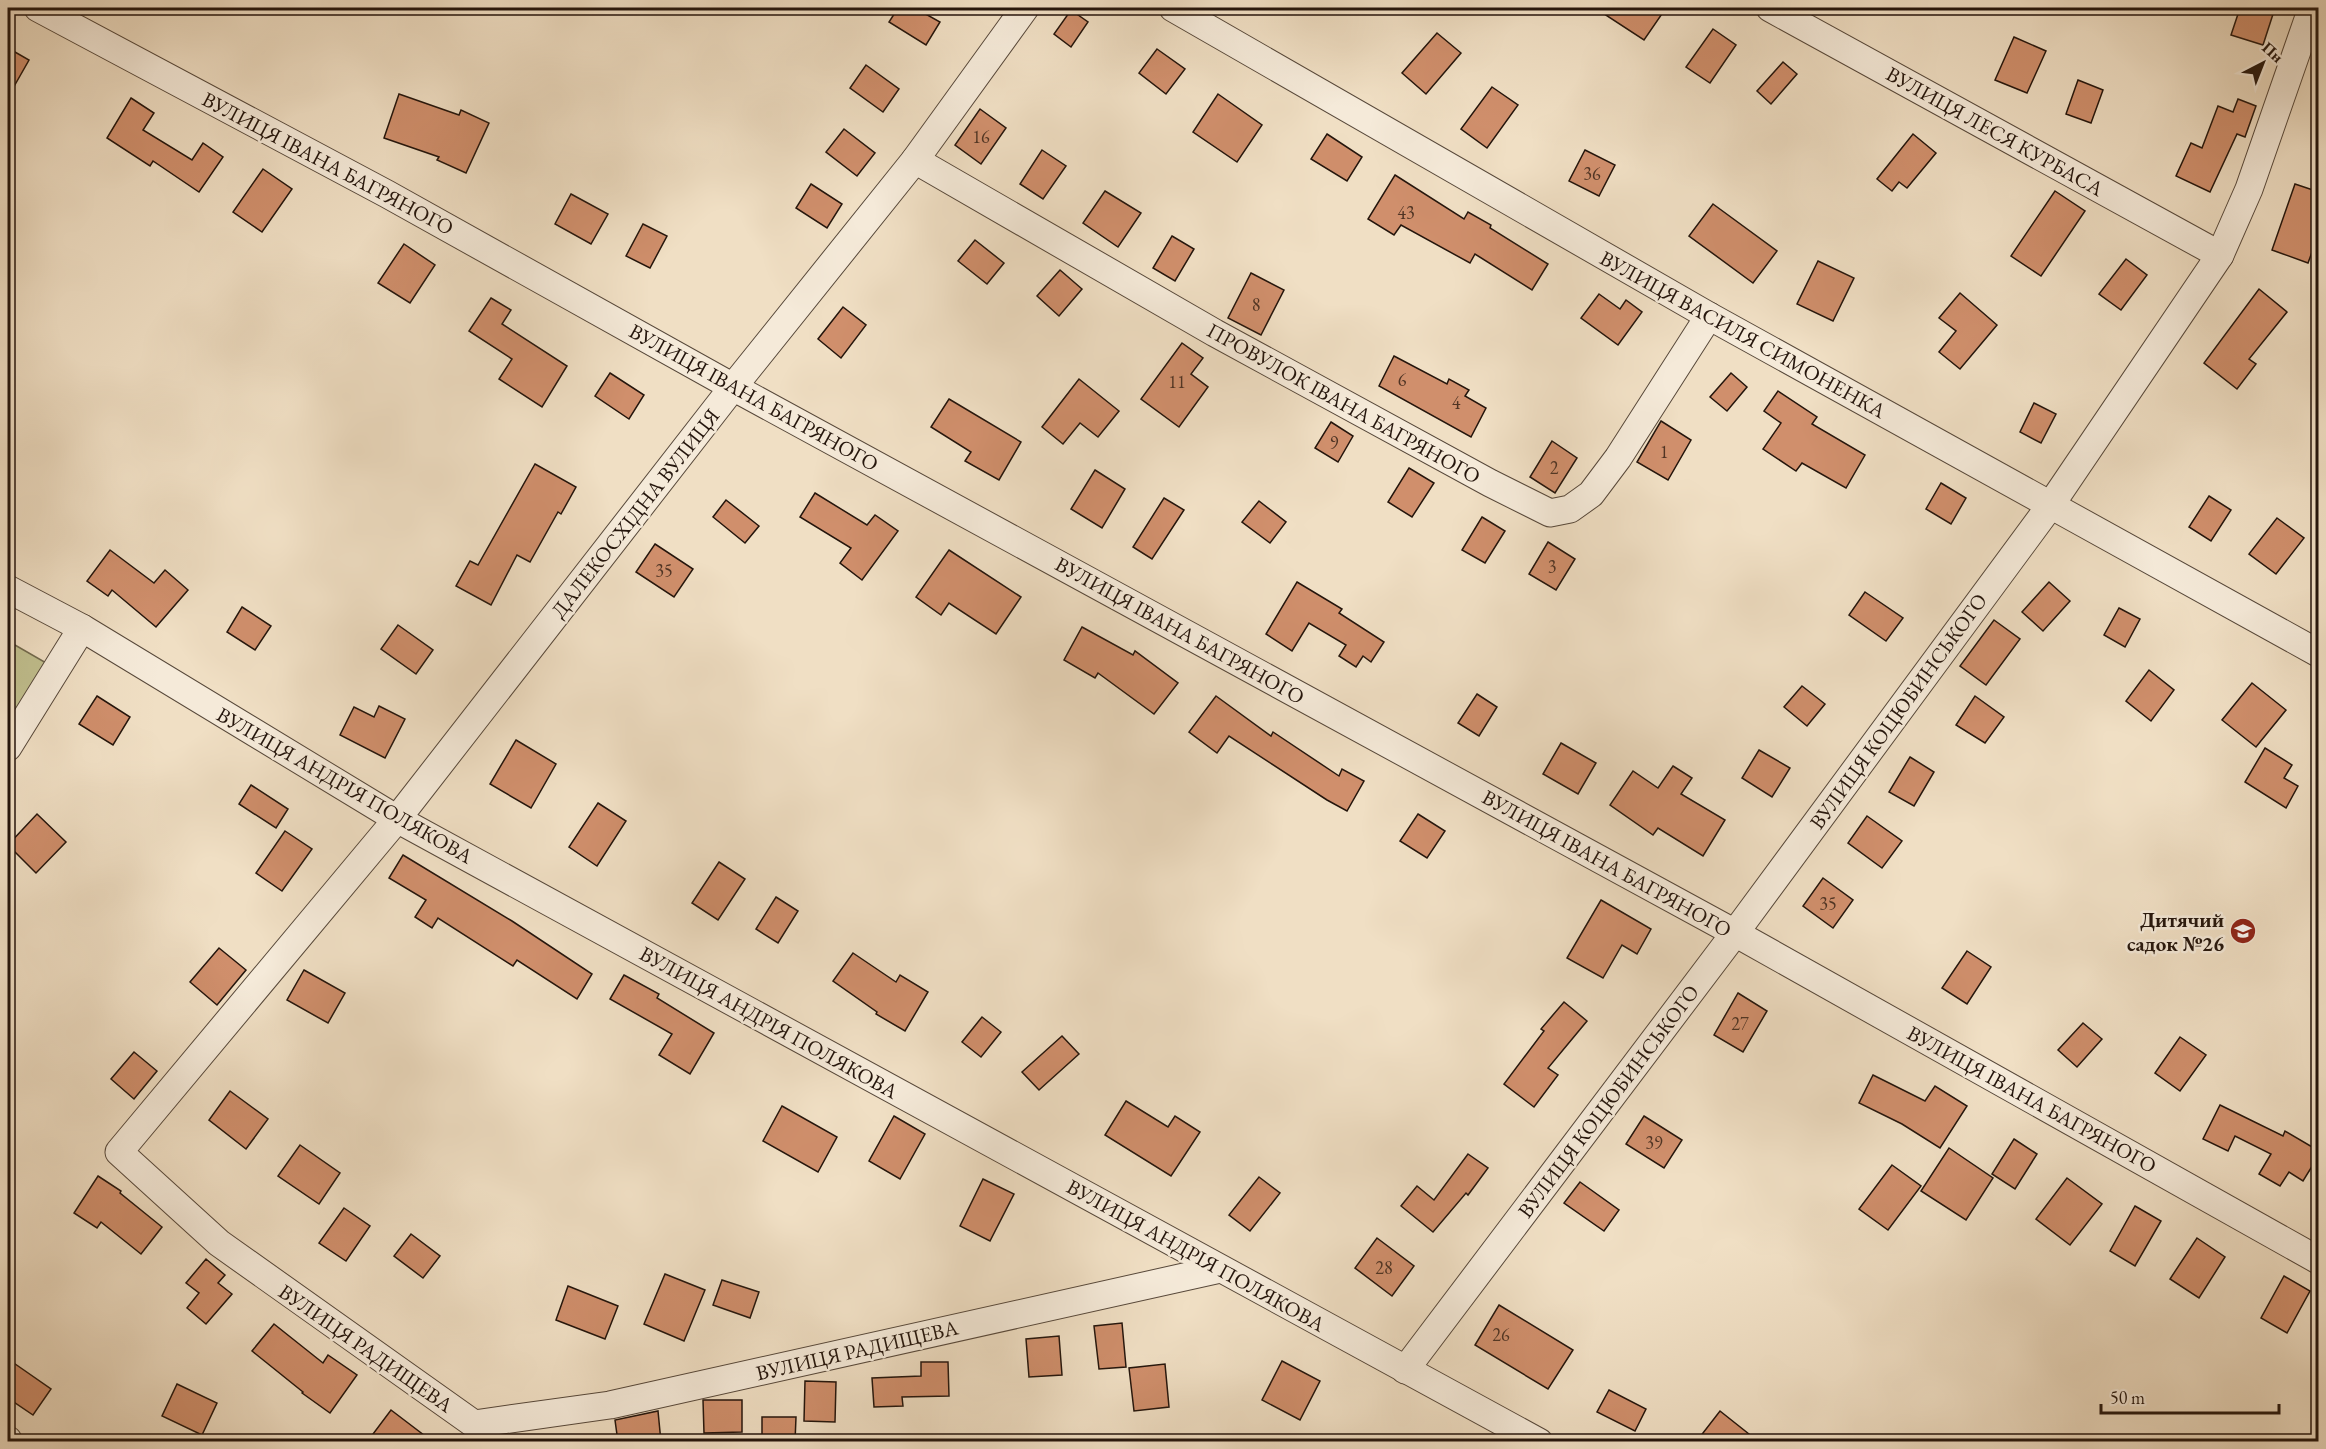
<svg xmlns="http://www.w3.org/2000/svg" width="2326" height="1449" font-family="'EB Garamond',serif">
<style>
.green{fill:#c1c08f;stroke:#726a4e;stroke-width:1.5}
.building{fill:#d08f6c;stroke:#24150c;stroke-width:1.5}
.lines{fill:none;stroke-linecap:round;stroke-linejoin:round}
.minor-casing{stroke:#57483a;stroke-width:29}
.minor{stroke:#f5ead9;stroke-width:27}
.labels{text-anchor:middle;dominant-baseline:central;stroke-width:5;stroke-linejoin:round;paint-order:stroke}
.number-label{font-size:18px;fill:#4f3424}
.street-label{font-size:21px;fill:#24150c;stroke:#f5ead9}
.poi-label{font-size:21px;font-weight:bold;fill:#24150c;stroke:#f5ead9;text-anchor:end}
</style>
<rect width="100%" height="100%" fill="#f0dfc4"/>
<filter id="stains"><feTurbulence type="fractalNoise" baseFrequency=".00333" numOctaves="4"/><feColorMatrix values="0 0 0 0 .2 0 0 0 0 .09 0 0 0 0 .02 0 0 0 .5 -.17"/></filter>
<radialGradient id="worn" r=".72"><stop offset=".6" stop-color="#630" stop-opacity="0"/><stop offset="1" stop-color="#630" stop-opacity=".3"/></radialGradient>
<polygon class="green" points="8,641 48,664 8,722"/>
<g class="building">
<polygon points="898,8 915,8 940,22 926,45 889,22"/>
<polygon points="1595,8 1666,8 1644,40"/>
<polygon points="2240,8 2275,8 2263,45 2231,35"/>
<polygon points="1071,10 1088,22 1071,47 1054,34"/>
<polygon points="1713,29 1736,45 1710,83 1686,67"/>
<polygon points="1437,33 1461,53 1426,94 1402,73"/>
<polygon points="2014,37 2046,51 2027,93 1995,80"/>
<polygon points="8,48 29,60 8,97"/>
<polygon points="1157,49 1185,69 1166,94 1139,73"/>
<polygon points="1783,62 1797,74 1771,104 1757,91"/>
<polygon points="866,65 899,89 883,112 850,88"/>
<polygon points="2078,80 2103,90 2091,123 2066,114"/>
<polygon points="1492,87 1518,105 1487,148 1461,129"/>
<polygon points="399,94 459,115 461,110 489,123 466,173 437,160 439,157 384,138"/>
<polygon points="1218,94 1262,125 1237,162 1193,132"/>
<polygon points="131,98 154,113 143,130 192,160 203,143 223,157 199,192 153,161 150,166 107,138"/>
<polygon points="2238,99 2256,106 2245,137 2237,134 2210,192 2176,176 2191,143 2202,148 2218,106 2233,112"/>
<polygon points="980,109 1006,128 981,164 955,145"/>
<polygon points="844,129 875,153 857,176 826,152"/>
<polygon points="1327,134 1362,157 1347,181 1311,159"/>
<polygon points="1913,134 1936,153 1907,188 1899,182 1892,191 1877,179"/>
<polygon points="1042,150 1066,166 1043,199 1020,184"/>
<polygon points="1585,150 1615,165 1599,196 1569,181"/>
<polygon points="263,169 292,189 262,232 233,212"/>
<polygon points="1395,175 1464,219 1468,212 1491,225 1490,228 1548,264 1532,290 1475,254 1470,263 1401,225 1394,235 1368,219"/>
<polygon points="811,184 842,204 827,228 796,208"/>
<polygon points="2295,184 2319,192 2319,233 2308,263 2272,250"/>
<polygon points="1105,191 1141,213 1118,247 1083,223"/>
<polygon points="2055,191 2085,211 2041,276 2011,256"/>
<polygon points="571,194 608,214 591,244 555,224"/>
<polygon points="1713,204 1777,251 1753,283 1689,236"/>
<polygon points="643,224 667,236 650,268 626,256"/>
<polygon points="1172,236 1194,249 1175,281 1153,268"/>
<polygon points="975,240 1004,263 987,284 958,261"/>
<polygon points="404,244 435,265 410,303 378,283"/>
<polygon points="2126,259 2147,275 2121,310 2099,294"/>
<polygon points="1818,261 1854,278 1833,321 1797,304"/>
<polygon points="1060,270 1082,289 1059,316 1037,296"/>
<polygon points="1251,273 1284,290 1261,335 1228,318"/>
<polygon points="2259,289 2287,312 2249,359 2256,364 2237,389 2204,363"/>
<polygon points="1960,293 1997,325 1960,369 1939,352 1956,331 1939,318"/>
<polygon points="1599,294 1620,309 1626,300 1642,312 1618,345 1581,318"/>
<polygon points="491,298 511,310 502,324 567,366 542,407 499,379 512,359 469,331"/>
<polygon points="843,307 866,325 841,358 818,339"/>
<polygon points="1182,343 1203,358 1191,374 1208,387 1179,427 1141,399"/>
<polygon points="1394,356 1447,384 1449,379 1469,390 1465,396 1486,408 1471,437 1379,386"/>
<polygon points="610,373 644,395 629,419 595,396"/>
<polygon points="1731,373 1747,387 1727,411 1710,397"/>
<polygon points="1079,379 1119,411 1098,437 1080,423 1063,444 1042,427"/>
<polygon points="1778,391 1817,417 1812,424 1865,455 1846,488 1802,463 1796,471 1763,449 1781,423 1764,411"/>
<polygon points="949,399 1021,442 999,480 965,461 971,452 931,427"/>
<polygon points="2034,403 2056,414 2041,443 2020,432"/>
<polygon points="1661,421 1691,440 1668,480 1637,462"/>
<polygon points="1331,422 1353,436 1338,462 1315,448"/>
<polygon points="1552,441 1577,458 1555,493 1530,477"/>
<polygon points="535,464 576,487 561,514 558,512 530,562 517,555 491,605 456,586 470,561 478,565"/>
<polygon points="1409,468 1434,483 1412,517 1388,502"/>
<polygon points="1095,470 1125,489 1102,528 1071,509"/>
<polygon points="1941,483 1966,498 1951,524 1926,509"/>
<polygon points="815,493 867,525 875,515 898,531 862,580 840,563 851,548 800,517"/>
<polygon points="2209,496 2231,510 2211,541 2189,527"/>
<polygon points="1164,498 1184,510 1152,559 1133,547"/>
<polygon points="726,500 759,526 745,543 713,517"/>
<polygon points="1259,501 1286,522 1270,543 1242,522"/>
<polygon points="1482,517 1505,531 1485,563 1462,550"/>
<polygon points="2277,518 2304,538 2276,574 2249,554"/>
<polygon points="1548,542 1575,559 1556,590 1529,574"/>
<polygon points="655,544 693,569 674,597 636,572"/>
<polygon points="110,550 154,583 165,570 188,590 156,627 112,590 108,596 87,581"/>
<polygon points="949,550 1021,597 996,634 949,603 941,615 916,597"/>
<polygon points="1297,582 1342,609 1339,613 1384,642 1371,662 1363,656 1356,667 1339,656 1346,645 1309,623 1292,651 1266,634"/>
<polygon points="2049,582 2070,601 2043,631 2022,612"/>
<polygon points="1865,592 1903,618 1886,641 1849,615"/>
<polygon points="242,607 271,626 255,650 227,632"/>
<polygon points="2119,608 2140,619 2125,647 2104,635"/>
<polygon points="1994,620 2020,639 1986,685 1960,666"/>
<polygon points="398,625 433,650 416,674 381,649"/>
<polygon points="1082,627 1133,655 1135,651 1178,683 1154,714 1098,673 1095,678 1064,660"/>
<polygon points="2149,670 2174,690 2151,721 2126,701"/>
<polygon points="2252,683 2286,710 2256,747 2222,720"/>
<polygon points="1802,686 1825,704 1807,726 1784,707"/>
<polygon points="1477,694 1497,707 1479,736 1458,723"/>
<polygon points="97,696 130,717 113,745 79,724"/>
<polygon points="1216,696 1271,736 1273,732 1339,776 1342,769 1364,781 1347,811 1327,800 1229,736 1217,753 1189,732"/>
<polygon points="1975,696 2004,717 1985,743 1956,725"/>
<polygon points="379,706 405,719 385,758 340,735 354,707 374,717"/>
<polygon points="516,740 556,764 531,808 490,784"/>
<polygon points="1561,743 1596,763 1578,794 1543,774"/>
<polygon points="2265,748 2292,765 2284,778 2298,786 2286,808 2245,782"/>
<polygon points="1759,750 1790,768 1772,797 1742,778"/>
<polygon points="1910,757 1934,772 1914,806 1889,792"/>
<polygon points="1673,766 1692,778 1681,794 1725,820 1703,856 1658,828 1653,835 1610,805 1633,771 1658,788"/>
<polygon points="251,785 288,809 276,828 239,804"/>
<polygon points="598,803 626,821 597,866 569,847"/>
<polygon points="37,814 66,842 36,873 8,845"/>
<polygon points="1418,814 1445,831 1427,858 1400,841"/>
<polygon points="1867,816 1902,841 1882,868 1848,843"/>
<polygon points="285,831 312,849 282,891 256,873"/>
<polygon points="403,855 512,921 592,974 577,999 517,960 513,966 438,918 432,928 415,917 426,900 389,878"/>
<polygon points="719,862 745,879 718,920 692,903"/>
<polygon points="1823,878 1853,900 1833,928 1803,906"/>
<polygon points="776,897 798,911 778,943 756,929"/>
<polygon points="1601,900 1651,929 1637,954 1622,945 1603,978 1567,958"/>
<polygon points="219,948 246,970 217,1005 190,982"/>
<polygon points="1967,951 1991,967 1967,1004 1942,988"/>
<polygon points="853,953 896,982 900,975 928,992 905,1031 876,1014 877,1012 833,981"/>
<polygon points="304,970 345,993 328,1023 287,1000"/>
<polygon points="624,975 659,994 657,998 714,1033 690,1074 659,1055 672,1034 610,999"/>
<polygon points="1738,993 1767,1011 1743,1052 1714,1035"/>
<polygon points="1564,1002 1587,1021 1548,1068 1558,1075 1534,1107 1504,1084 1544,1031 1541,1029"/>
<polygon points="982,1017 1001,1032 981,1057 962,1042"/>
<polygon points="2083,1023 2102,1039 2077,1067 2058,1050"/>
<polygon points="1062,1036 1079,1054 1039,1090 1022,1072"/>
<polygon points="2180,1037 2206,1055 2180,1091 2155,1073"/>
<polygon points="134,1052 157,1071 134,1099 111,1079"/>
<polygon points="1873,1075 1925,1101 1935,1086 1967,1106 1940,1148 1902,1124 1859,1103"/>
<polygon points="230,1091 268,1119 246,1149 209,1120"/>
<polygon points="1126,1101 1168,1127 1175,1116 1200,1132 1171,1176 1105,1135"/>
<polygon points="2220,1105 2283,1136 2285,1131 2319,1151 2319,1155 2303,1181 2289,1172 2280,1186 2259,1174 2271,1154 2235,1136 2228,1151 2203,1139"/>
<polygon points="782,1106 837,1137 818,1172 763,1141"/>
<polygon points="894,1116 925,1134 900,1179 869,1161"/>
<polygon points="1644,1116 1682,1140 1664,1168 1626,1144"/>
<polygon points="2014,1139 2037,1154 2015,1189 1992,1174"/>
<polygon points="300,1145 340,1173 319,1204 278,1176"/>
<polygon points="1949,1148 1993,1178 1966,1220 1921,1191"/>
<polygon points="1468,1154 1488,1168 1468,1195 1466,1193 1433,1232 1401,1206 1417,1186 1434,1200"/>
<polygon points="1892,1165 1921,1186 1888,1230 1859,1209"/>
<polygon points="98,1176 121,1191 120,1193 162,1227 141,1254 101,1222 97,1228 74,1213"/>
<polygon points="1259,1177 1280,1193 1250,1231 1229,1215"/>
<polygon points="2067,1178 2102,1204 2070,1245 2036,1219"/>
<polygon points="983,1179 1014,1194 990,1241 960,1226"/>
<polygon points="1580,1182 1619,1210 1604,1231 1564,1203"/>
<polygon points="2135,1206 2161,1221 2135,1266 2110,1251"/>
<polygon points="344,1208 370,1226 346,1261 319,1243"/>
<polygon points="411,1234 440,1256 423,1278 394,1256"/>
<polygon points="1377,1238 1414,1266 1392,1296 1355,1268"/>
<polygon points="2197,1238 2225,1257 2199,1298 2170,1279"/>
<polygon points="206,1259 225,1275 218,1283 232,1294 206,1324 187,1308 199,1293 186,1283"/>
<polygon points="665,1274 705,1290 684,1341 644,1324"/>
<polygon points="2284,1276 2310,1291 2287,1333 2261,1318"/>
<polygon points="722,1280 759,1292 750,1318 713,1305"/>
<polygon points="568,1286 618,1306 605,1339 556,1320"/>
<polygon points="1499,1305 1573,1350 1548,1389 1475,1345"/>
<polygon points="1122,1323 1126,1367 1099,1369 1094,1326"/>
<polygon points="274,1324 323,1363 328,1355 357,1375 330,1413 302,1393 303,1392 252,1351"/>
<polygon points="1059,1336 1062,1375 1029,1377 1026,1339"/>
<polygon points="8,1359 51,1389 33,1415 8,1398"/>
<polygon points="1282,1361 1320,1381 1300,1420 1262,1400"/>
<polygon points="921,1362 948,1362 949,1396 902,1397 903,1406 874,1407 872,1378 921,1376"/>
<polygon points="1165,1364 1169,1407 1134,1411 1129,1368"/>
<polygon points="805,1381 836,1382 835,1422 804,1421"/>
<polygon points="177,1384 217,1403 202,1435 162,1416"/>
<polygon points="1609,1390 1646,1409 1635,1431 1597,1412"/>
<polygon points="703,1400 742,1400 742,1432 704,1433"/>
<polygon points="391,1410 433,1442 367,1442"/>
<polygon points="658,1411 661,1442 618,1442 615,1420"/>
<polygon points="1720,1411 1759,1442 1696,1442"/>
<polygon points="762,1417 796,1417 795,1442 762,1442"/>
</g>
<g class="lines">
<g class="minor-casing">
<g id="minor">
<polyline points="38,8 387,194 733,387 1735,933 2318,1260"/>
<polyline points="1025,8 915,160 733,387 397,819 119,1152 219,1243 474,1424 610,1405 1220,1269"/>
<polyline points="1173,8 1709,316 2318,653"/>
<polyline points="1770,8 2220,255"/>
<polyline points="915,160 1215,333 1490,483 1550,513 1570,509 1591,494 1618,458 1709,316"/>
<polyline points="8,589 82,628 397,819 1539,1442"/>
<polyline points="8,747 82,628"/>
<polyline points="1405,1370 1735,933 2050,506 2220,255 2249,189 2312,8"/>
<polyline points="8,1440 9,1442"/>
</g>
</g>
<use href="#minor" class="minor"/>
</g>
<defs>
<g id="school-disc" transform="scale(1.35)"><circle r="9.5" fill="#8f2418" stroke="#f5ead9"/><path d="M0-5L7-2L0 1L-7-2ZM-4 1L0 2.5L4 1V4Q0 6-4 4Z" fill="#fff"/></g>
</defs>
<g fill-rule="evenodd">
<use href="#school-disc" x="2243" y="931"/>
</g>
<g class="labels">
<g class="number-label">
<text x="981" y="136">16</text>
<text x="1592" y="173">36</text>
<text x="1406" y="212">43</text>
<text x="1256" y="304">8</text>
<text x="1402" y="379">6</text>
<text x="1177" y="381">11</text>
<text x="1456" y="402">4</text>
<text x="1334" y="442">9</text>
<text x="1664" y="451">1</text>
<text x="1554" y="467">2</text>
<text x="1552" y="566">3</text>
<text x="664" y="570">35</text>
<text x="1828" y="903">35</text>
<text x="1740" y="1023">27</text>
<text x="1654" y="1142">39</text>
<text x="1384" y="1267">28</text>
<text x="1501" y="1334">26</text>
</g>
<g class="street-label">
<text transform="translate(1995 131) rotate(29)">ВУЛИЦЯ ЛЕСЯ КУРБАСА</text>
<text transform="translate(328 163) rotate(28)">ВУЛИЦЯ ІВАНА БАГРЯНОГО</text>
<text transform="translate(1743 334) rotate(29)">ВУЛИЦЯ ВАСИЛЯ СИМОНЕНКА</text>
<text transform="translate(754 397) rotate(29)">ВУЛИЦЯ ІВАНА БАГРЯНОГО</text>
<text transform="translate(1344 403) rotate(29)">ПРОВУЛОК ІВАНА БАГРЯНОГО</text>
<text transform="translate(635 513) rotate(-52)">ДАЛЕКОСХІДНА ВУЛИЦЯ</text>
<text transform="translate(1180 630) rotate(29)">ВУЛИЦЯ ІВАНА БАГРЯНОГО</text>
<text transform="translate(1898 711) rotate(-54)">ВУЛИЦЯ КОЦЮБИНСЬКОГО</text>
<text transform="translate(345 785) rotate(30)">ВУЛИЦЯ АНДРІЯ ПОЛЯКОВА</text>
<text transform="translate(1607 863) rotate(29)">ВУЛИЦЯ ІВАНА БАГРЯНОГО</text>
<text transform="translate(769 1022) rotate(29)">ВУЛИЦЯ АНДРІЯ ПОЛЯКОВА</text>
<text transform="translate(2032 1099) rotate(29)">ВУЛИЦЯ ІВАНА БАГРЯНОГО</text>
<text transform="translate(1608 1101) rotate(-53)">ВУЛИЦЯ КОЦЮБИНСЬКОГО</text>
<text transform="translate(1196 1255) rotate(29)">ВУЛИЦЯ АНДРІЯ ПОЛЯКОВА</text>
<text transform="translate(366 1348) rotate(35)">ВУЛИЦЯ РАДИЩЕВА</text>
<text transform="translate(857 1350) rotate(-13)">ВУЛИЦЯ РАДИЩЕВА</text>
</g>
<g class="poi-label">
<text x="2224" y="919">Дитячий<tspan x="2224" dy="24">садок №26</tspan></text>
</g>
</g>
<rect width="2326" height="1449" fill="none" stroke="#f0dfc4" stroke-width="30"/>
<rect x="9" y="9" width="2308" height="1431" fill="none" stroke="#24150c" stroke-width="3"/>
<rect x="15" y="15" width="2296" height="1419" fill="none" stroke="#24150c" stroke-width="1.5"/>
<g transform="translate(2263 63) rotate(42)" stroke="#f5ead9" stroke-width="4.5" paint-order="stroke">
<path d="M0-4.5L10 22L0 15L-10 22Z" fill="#24150c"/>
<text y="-9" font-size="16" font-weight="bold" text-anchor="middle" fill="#24150c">Пн</text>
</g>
<path d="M2101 1404v9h178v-9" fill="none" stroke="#24150c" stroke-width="3"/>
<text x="2110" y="1404" font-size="18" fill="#24150c" stroke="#f5ead9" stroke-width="4.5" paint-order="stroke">50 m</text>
<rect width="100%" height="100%" filter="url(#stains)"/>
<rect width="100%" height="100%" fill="url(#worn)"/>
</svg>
